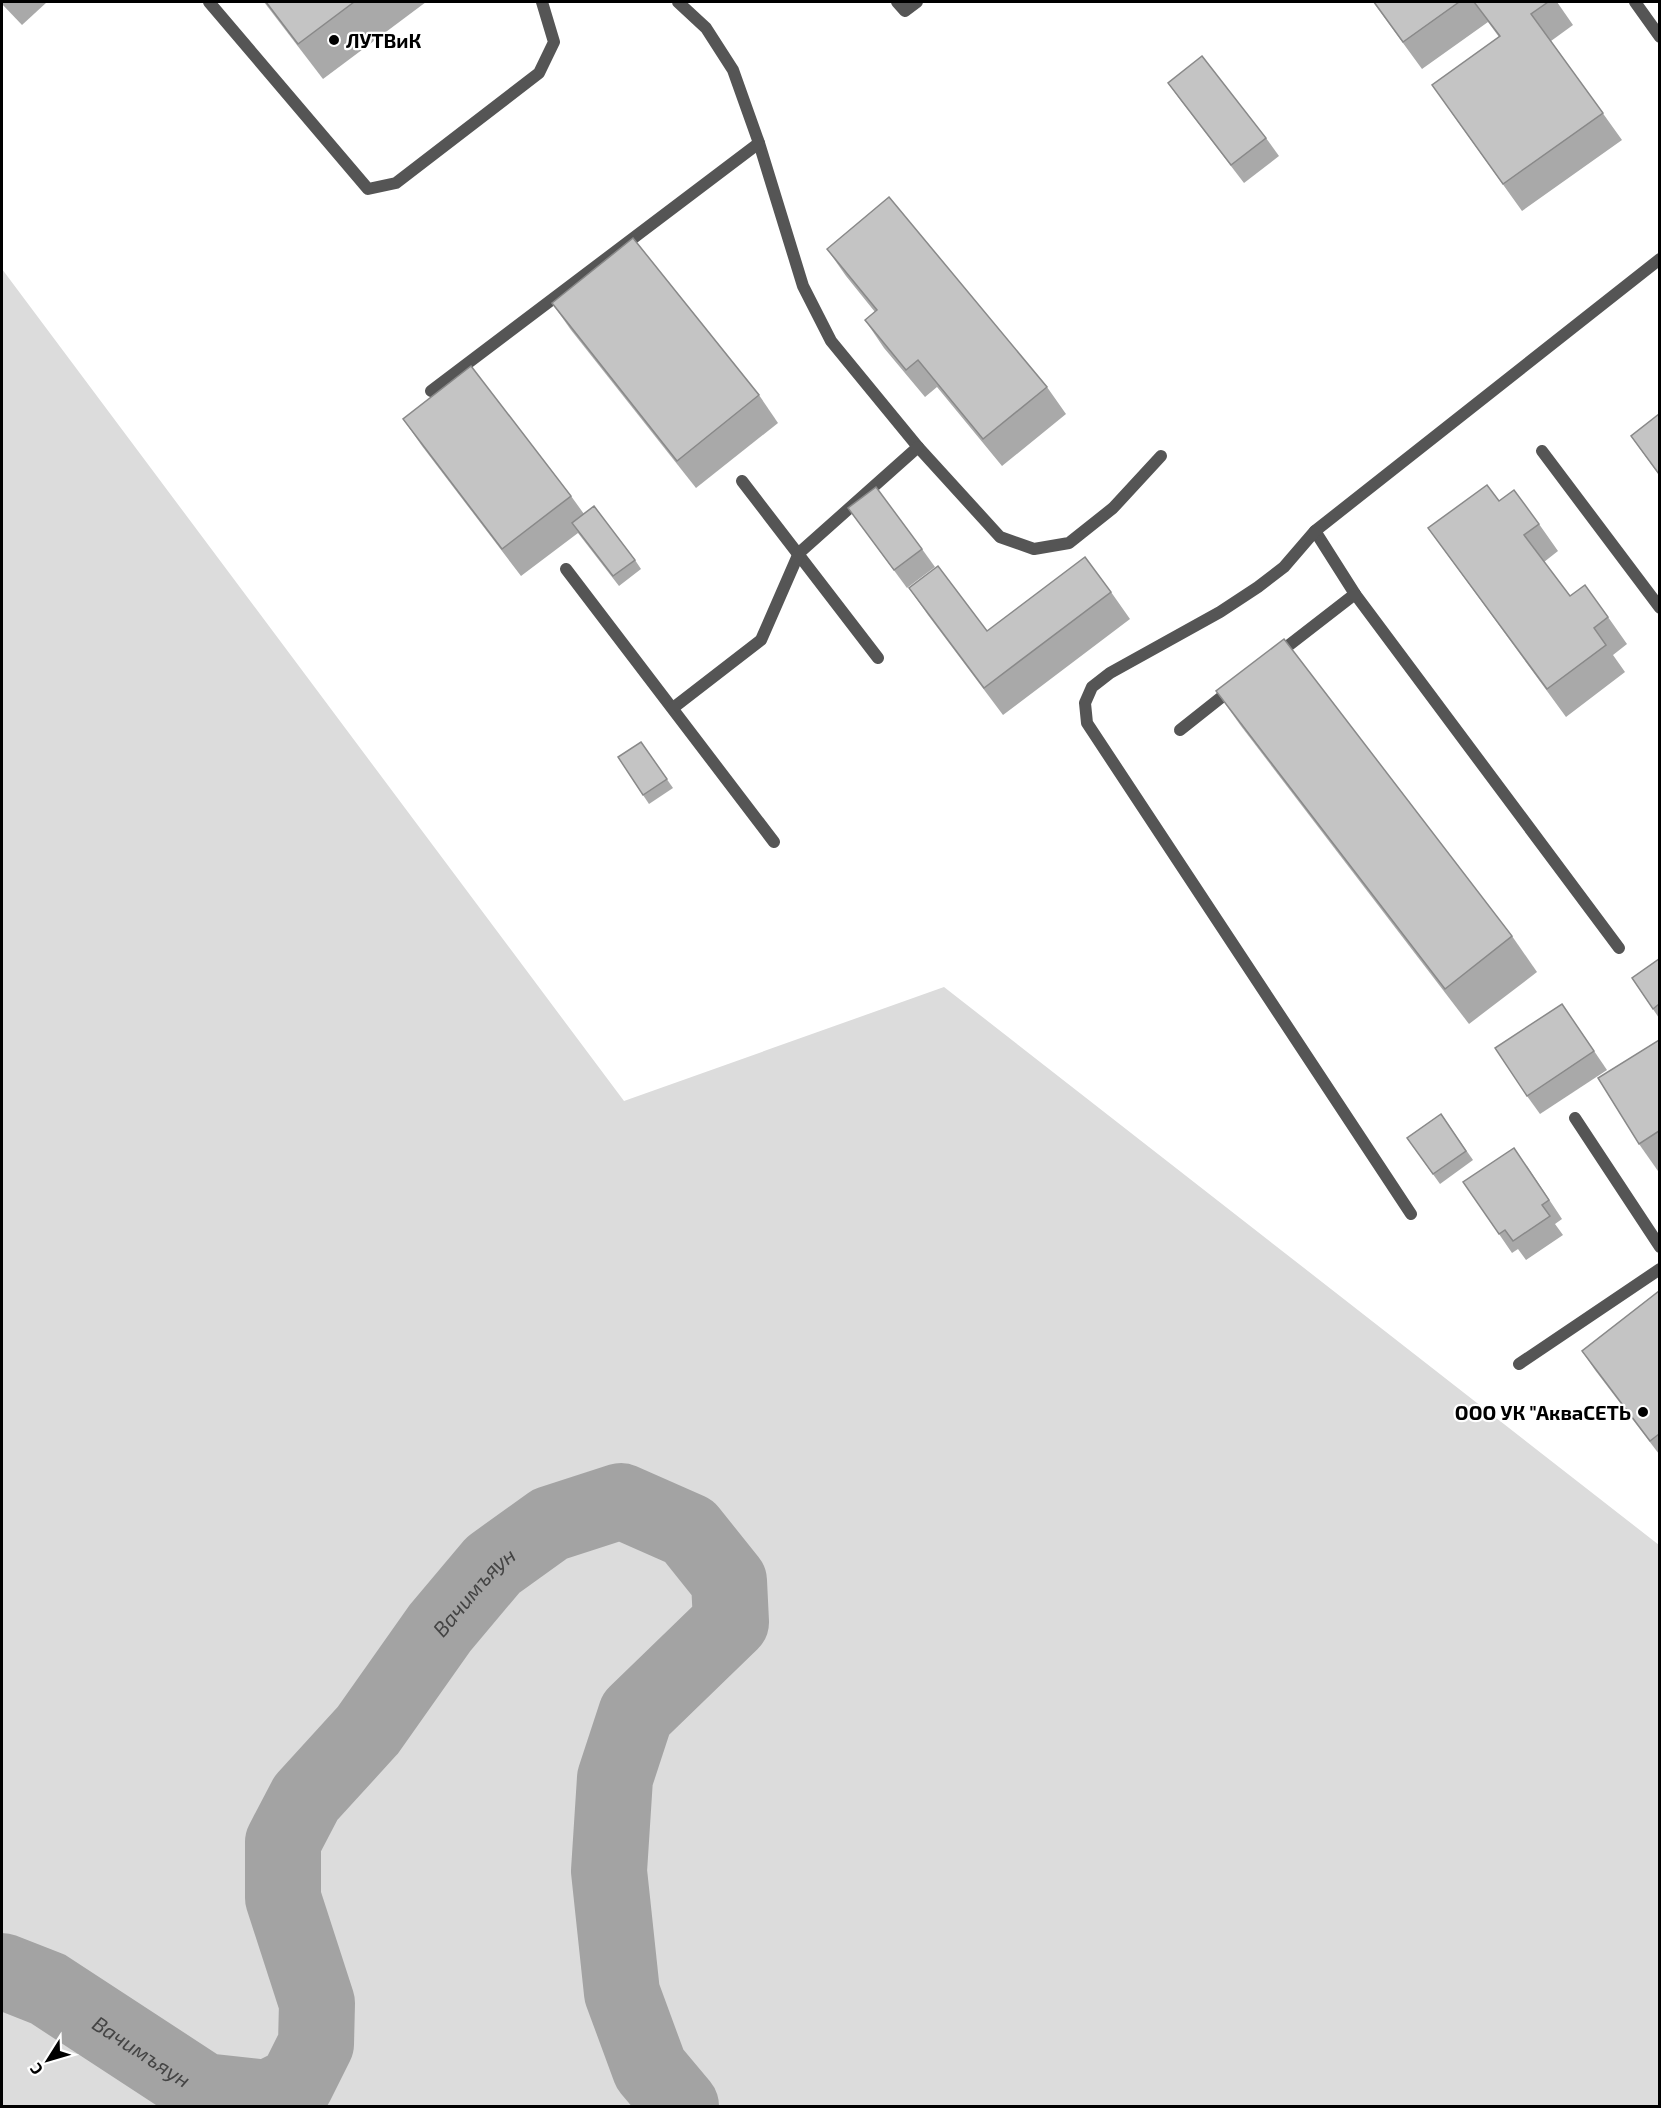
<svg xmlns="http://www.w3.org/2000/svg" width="1661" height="2108" font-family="'Exo 2',sans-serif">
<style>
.green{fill:#dcdcdc}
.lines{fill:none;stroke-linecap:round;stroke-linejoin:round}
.river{stroke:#a3a3a3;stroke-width:76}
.lane{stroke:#555;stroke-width:12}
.wall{fill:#a9a9a9}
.building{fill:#c4c4c4;stroke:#898989;stroke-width:1.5}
.poi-dot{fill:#000;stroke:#fff;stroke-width:2}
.labels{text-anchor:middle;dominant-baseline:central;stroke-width:4.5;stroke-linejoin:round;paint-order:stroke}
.poi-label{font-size:20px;font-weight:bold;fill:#000;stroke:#fff;text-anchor:start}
.water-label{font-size:21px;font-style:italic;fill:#444;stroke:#fff}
</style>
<rect width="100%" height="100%" fill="#fff"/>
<polygon class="green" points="2,269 624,1101 944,987 1659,1545 1659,2106 2,2106"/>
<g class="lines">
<path class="river" id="s1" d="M2,1971L48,1989L204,2091L268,2098L296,2084L316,2044L317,2003L283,1898V1842L306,1798L368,1730L440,1628L493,1565L550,1524L621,1501L689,1531L729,1581L731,1622L636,1714L615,1778L609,1871L622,1993L650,2069L681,2106"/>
<g class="lane">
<polyline points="209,2 368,189 396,183 539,73 554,42 542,2"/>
<polyline points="678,2 706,28 733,70 759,143 803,286 831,341 918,447 1000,537 1034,549 1069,543 1113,508 1161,456"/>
<polyline points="897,2 905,11 917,2"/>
<polyline points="1635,2 1660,37"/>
<polyline points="431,391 759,143"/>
<polyline points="1542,451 1660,608"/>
<polyline points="742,481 878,658"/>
<polyline points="1315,531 1355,594"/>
<polyline points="566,569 774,842"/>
<polyline points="1275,656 1355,594 1619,948"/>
<polyline points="673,708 761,640 799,553 918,447"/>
<polyline points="1180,730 1233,688"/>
<polyline points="1575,1118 1660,1247"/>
<polyline points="1411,1214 1087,723 1085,703 1092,687 1110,673 1220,612 1258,587 1284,567 1315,531 1660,259"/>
<polyline points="1519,1364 1660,1269"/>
</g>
</g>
<g class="wall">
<polygon points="2,2 47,2 22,25 2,4"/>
<polygon points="264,2 426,2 323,79"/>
<polygon points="1373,2 1557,2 1573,25 1551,41 1622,140 1522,211 1451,112 1499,37 1488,22 1422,69"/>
<polygon points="1168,83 1266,138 1279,156 1244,183 1181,101"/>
<polygon points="827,249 1047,387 1066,414 1002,466 937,387 925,397 884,348 865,320 875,312 846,276"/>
<polygon points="552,303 759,395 778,423 696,488 571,330"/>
<polygon points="1659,414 1659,475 1631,436"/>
<polygon points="403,419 571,496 584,514 635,560 641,569 619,586 578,533 521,576 422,446"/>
<polygon points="1499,501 1539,524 1558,551 1544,562 1570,596 1608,617 1627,644 1613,655 1625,672 1566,717 1428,528"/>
<polygon points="848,508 922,549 935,567 907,588"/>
<polygon points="909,588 987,631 1111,592 1130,619 1003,715 928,615"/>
<polygon points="1216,691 1512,936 1537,972 1469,1024 1241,726"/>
<polygon points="641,742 673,788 649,804 643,795"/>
<polygon points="1659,959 1659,1018 1632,978"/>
<polygon points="1575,1023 1607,1070 1540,1114 1527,1096"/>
<polygon points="1659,1040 1659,1170 1658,1171 1639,1144"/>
<polygon points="1441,1114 1473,1160 1440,1184 1407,1138"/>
<polygon points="1527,1166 1562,1219 1555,1224 1563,1235 1526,1260 1518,1249 1512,1253 1499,1234"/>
<polygon points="1659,1291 1659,1454 1595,1370 1582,1351"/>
</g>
<g class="building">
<polygon points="266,2 354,2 298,44"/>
<polygon points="1374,2 1459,2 1403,42"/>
<polygon points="1474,2 1548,2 1531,14 1603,113 1503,184 1432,85 1500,36"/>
<polygon points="1202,56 1266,138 1231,165 1168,83"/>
<polygon points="889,197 1047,387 983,439 918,360 906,370 865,320 877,310 827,249"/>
<polygon points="633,238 759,395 677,461 552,303"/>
<polygon points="471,366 571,496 502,549 403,419"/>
<polygon points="1659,414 1659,474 1631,436"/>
<polygon points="1487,485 1499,501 1514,490 1539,524 1524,535 1570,596 1585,585 1608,617 1594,628 1606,645 1547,689 1428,528"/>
<polygon points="876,487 922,549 894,570 848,508"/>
<polygon points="594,506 635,560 613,576 572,523"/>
<polygon points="1085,557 1111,592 984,688 909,588 938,566 987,631"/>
<polygon points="1284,639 1512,936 1445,989 1216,691"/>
<polygon points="641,742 667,779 643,795 618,757"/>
<polygon points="1659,959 1659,1004 1653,1009 1632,978"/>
<polygon points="1562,1004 1594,1051 1527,1096 1495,1048"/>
<polygon points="1659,1040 1659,1131 1639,1144 1598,1078"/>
<polygon points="1441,1114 1466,1151 1433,1174 1407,1138"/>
<polygon points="1514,1148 1549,1200 1542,1205 1550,1216 1513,1241 1505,1230 1499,1234 1463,1182"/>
<polygon points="1659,1291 1659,1434 1650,1441 1582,1351"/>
</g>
<g class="poi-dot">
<circle cx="334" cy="40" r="6"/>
<circle cx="1643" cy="1412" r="6"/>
</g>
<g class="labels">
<g class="poi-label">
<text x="346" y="40">ЛУТВиК</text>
<text x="1631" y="1412" text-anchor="end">ООО УК "АкваСЕТЬ</text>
</g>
<g class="water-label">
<text stroke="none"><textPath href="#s1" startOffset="900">Вачимъяун</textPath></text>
<text stroke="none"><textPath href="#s1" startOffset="162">Вачимъяун</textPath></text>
</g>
</g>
<rect width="1661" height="2108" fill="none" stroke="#000000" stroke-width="6"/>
<g transform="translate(48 2060) rotate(233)" stroke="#ffffff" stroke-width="4.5" paint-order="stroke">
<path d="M0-4.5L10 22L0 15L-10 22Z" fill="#000000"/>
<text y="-9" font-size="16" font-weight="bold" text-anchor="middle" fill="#000000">С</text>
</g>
</svg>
